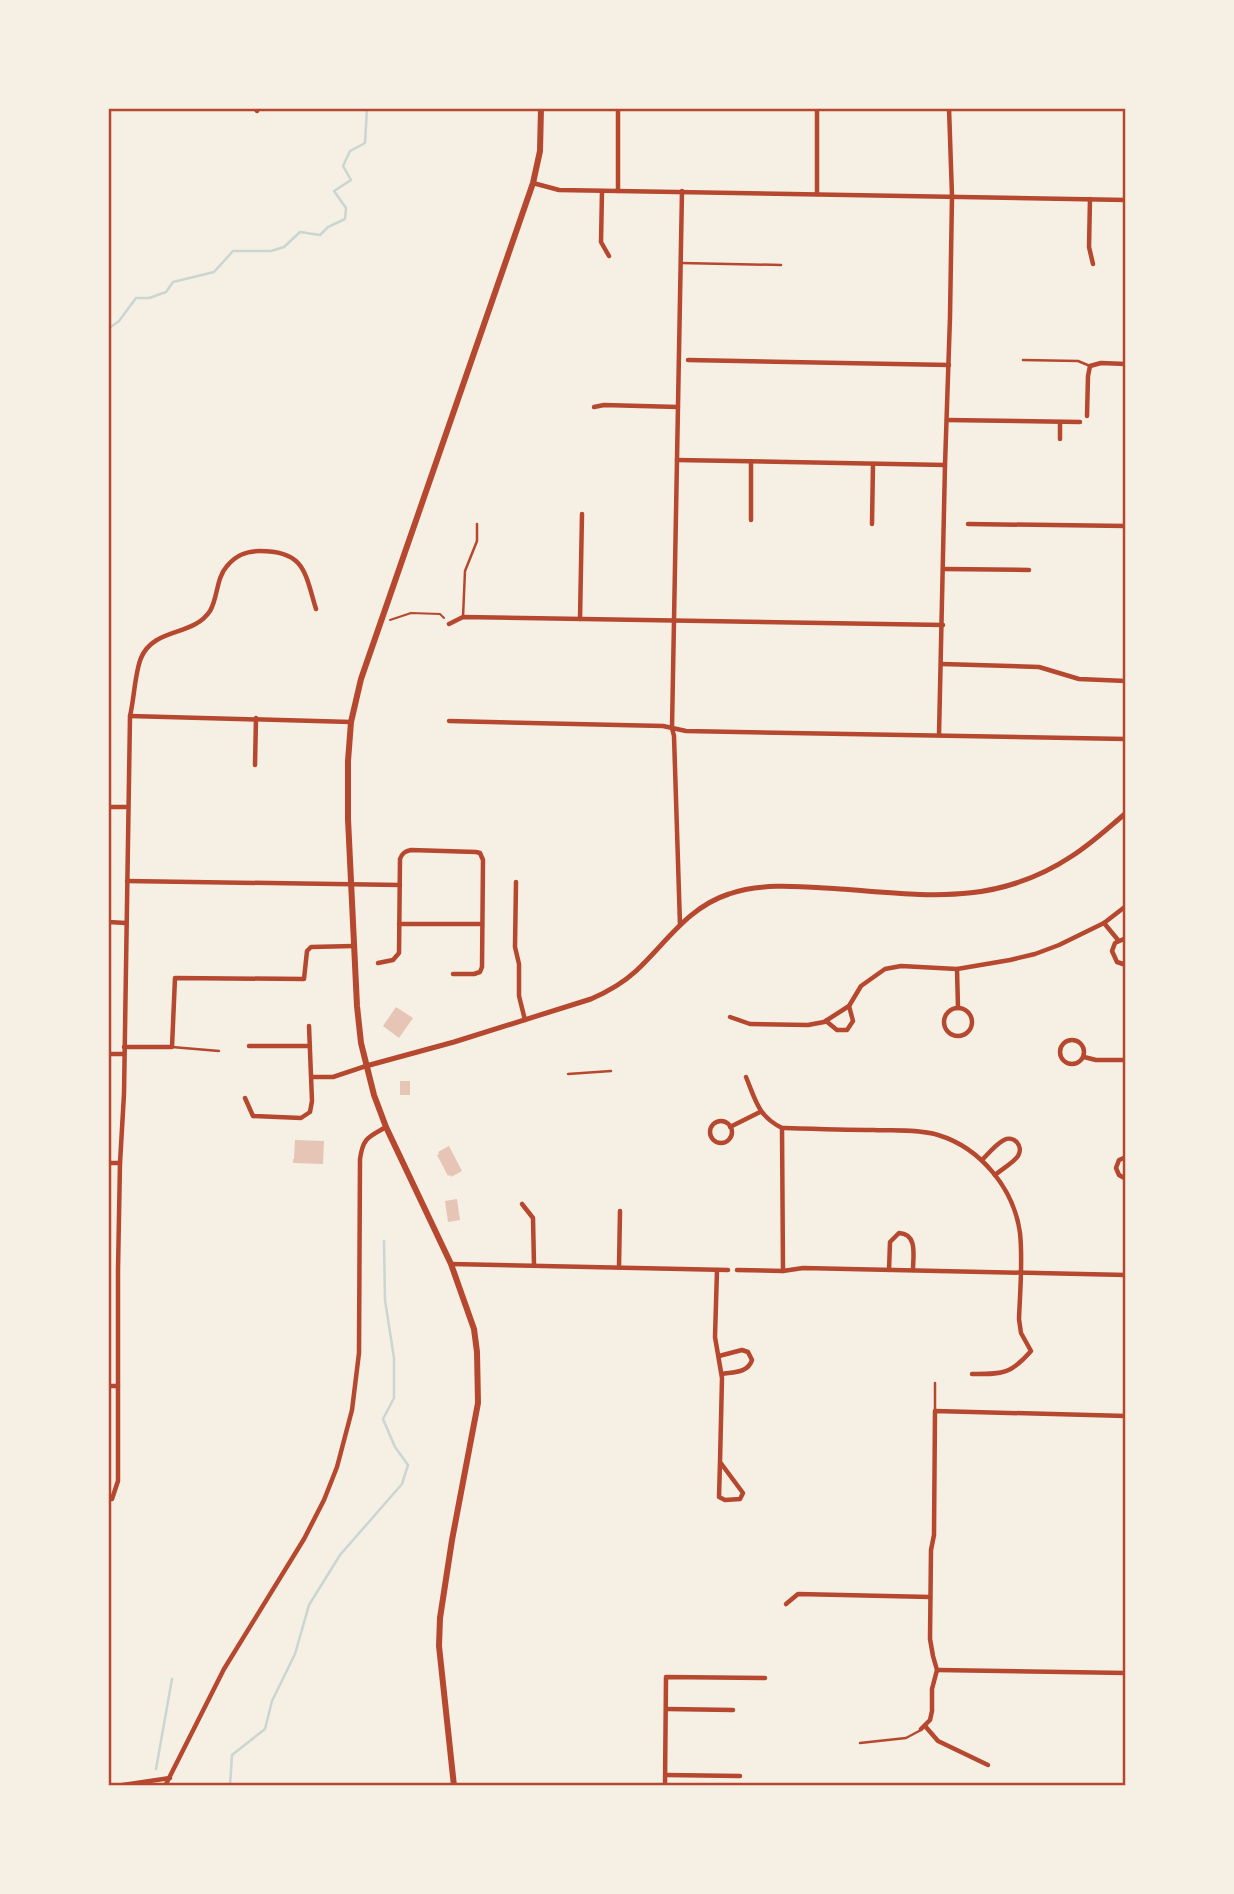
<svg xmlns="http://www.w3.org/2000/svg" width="1234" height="1894" font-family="Literata,serif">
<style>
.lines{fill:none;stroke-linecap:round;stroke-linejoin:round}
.stream{stroke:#c9d6d2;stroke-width:2.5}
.building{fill:#e6c5b7}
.path{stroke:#b5482f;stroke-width:2}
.service{stroke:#b5482f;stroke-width:2.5}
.minor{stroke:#b5482f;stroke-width:4.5}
.tertiary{stroke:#b5482f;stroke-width:5}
.secondary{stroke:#b5482f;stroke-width:6}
.neatline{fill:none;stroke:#b5482f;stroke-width:2.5}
</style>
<rect width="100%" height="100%" fill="#f6efe4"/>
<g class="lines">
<g class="stream">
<polyline points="108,329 119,321 136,298 149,298 166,292 173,282 214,272 233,251 271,251 284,247 300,232 320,235 328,227 345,219 346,208 334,191 351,180 343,166 350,151 365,143 367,108"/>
<polyline points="156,1769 172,1679"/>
<polyline points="230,1786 232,1755 265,1729 272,1701 295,1654 309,1605 340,1555 402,1484 408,1465 395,1447 383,1419 394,1398 394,1358 385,1300 384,1241"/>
</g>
</g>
<g class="building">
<polygon points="396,1007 413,1018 399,1038 383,1026"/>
<rect x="400" y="1081" width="10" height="14"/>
<polygon points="295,1140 324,1141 323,1164 293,1163 293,1159 294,1159"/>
<polygon points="449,1146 462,1171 451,1177 450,1175 448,1176 437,1155 439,1154 438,1152"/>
<polygon points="457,1199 460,1220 448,1222 445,1201"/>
</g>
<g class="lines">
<polyline class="path" points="390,620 411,613 440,614 444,618"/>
<g class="service">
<polyline points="681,263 781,265"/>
<polyline points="1023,360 1078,361 1090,366"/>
<polyline points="463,617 465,571 477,541 477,524"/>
<polyline points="172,1047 219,1051"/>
<polyline points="568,1074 611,1071"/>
<polyline points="935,1383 935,1411"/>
<polyline points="860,1743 906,1738 921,1730"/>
</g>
<g class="minor">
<polyline points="255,108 257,111"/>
<polyline points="533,183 559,190 1126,200"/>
<polyline points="602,191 601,242 609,256"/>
<polyline points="618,191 618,108"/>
<polyline points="817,194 817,108"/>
<polyline points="1090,199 1089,247 1093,264"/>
<polyline points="688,360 949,365"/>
<polyline points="594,407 604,405 678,407"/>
<polyline points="1087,416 1088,376 1090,366 1101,363 1126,364"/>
<polyline points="947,420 1080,422"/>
<polyline points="1060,422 1060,439"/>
<polyline points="677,460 945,465"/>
<polyline points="751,462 751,520"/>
<polyline points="872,524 873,464"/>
<polyline points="968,524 1126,526"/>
<polyline points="944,569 1029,570"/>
<polyline points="580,619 582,514"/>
<polyline points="449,624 463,617 943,625"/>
<polyline points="942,664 1039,667 1079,679 1126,681"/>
<polyline points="130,716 351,722"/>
<polyline points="449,721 663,726 686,731 1126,739"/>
<polyline points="939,735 945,465 950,317 952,196 949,108"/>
<polyline points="255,765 256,718"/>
<polyline points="108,807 127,807"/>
<polyline points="127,881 400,885"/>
<polyline points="516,882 515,947 519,964 519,996 525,1020"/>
<polyline points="108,922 126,923"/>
<polyline points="1104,923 1118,940"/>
<polyline points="399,924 482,924"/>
<polyline points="680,925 674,736 672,728 682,191"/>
<polyline points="1126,938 1115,943 1112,951 1117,962 1126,965"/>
<path d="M378,963L393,960L399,953L400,859C402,853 405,851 411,850L476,852L480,853L483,860L482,967L480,972L474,974H453"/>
<polyline points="957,969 958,1008"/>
<circle cx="958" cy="1022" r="14"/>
<polyline points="730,1017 750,1024 808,1025 824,1022 849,1006 861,986 885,969 901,966 957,969 1010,960 1035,954 1059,945 1104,923 1126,906"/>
<polyline points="826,1021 837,1030 847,1030 853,1021 849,1006"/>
<circle cx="1072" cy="1052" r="12"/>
<polyline points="249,1046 310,1046"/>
<polyline points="124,1047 172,1047 175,978 304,979 307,951 311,947 354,946"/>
<polyline points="108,1054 124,1054"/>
<polyline points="1084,1057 1096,1060 1126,1060"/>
<polyline points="312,1077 333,1077 366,1066"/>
<path d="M746,1077C756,1101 758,1116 782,1128L783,1271"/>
<polyline points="245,1098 253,1116 301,1118 310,1112 312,1101 309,1026"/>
<circle cx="721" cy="1132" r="11"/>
<polyline points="730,1127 760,1112"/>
<path d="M782,1128C813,1129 843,1130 874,1130C895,1131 917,1129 938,1135C981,1148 1014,1189 1020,1233C1023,1261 1020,1291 1019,1319L1021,1333L1031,1351C1010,1375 1002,1374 972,1374"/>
<polyline points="1126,1157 1119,1160 1116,1168 1119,1175 1126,1179"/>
<path d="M982,1160C988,1154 996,1144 1004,1140C1014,1135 1024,1146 1018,1156C1013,1163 1002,1169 995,1175"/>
<polyline points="108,1163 120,1163"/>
<polyline points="522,1204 533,1218 534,1265"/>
<polyline points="451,1264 728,1270"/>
<polyline points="619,1267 620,1211"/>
<polyline points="717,1270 715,1337 722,1378 720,1462 743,1493 740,1499 725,1500 719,1497 720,1462"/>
<polyline points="737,1270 783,1271 803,1268 1126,1275"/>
<path d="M889,1270L890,1242L899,1233C918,1234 913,1256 913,1270"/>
<path d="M719,1356L742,1350L748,1352L752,1360C748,1373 733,1372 722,1374"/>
<polyline points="108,1386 118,1386"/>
<path d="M112,1499L118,1481V1270L120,1163L124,1094L130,716C134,700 135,672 141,658C154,627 193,637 210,611C218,598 216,578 227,566C236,555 246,551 260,551C305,551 305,573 316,609"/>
<polyline points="786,1604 798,1594 930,1597"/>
<polyline points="937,1670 1126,1673"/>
<polyline points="667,1709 733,1710"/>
<polyline points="925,1726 938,1741 988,1765"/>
<polyline points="921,1729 930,1720 932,1711 932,1689 937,1670 933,1656 930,1639 931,1550 934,1535 935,1411 1126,1416"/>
<polyline points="666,1775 740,1776"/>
<polyline points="116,1786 170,1778"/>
<path d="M165,1786L224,1669L304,1539L324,1500L337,1467L352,1410L359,1353L360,1159C363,1137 369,1137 386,1127"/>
<polyline points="665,1786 666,1677 765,1678"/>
</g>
<path class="tertiary" d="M366,1066L454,1042L591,999C607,992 623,983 636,971C666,943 688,907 729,894C764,882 804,887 840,889C926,895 995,907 1072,856C1091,844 1108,828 1126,813"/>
<polyline class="secondary" points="454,1786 439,1646 440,1618 452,1540 478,1403 477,1352 474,1329 451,1264 386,1127 374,1095 361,1043 357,1006 348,819 348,761 351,722 361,679 533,183 540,151 541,108"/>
</g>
<rect width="1234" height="1894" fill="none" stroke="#f6efe4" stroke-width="220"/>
<rect x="110" y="110" width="1014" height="1674" class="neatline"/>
</svg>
